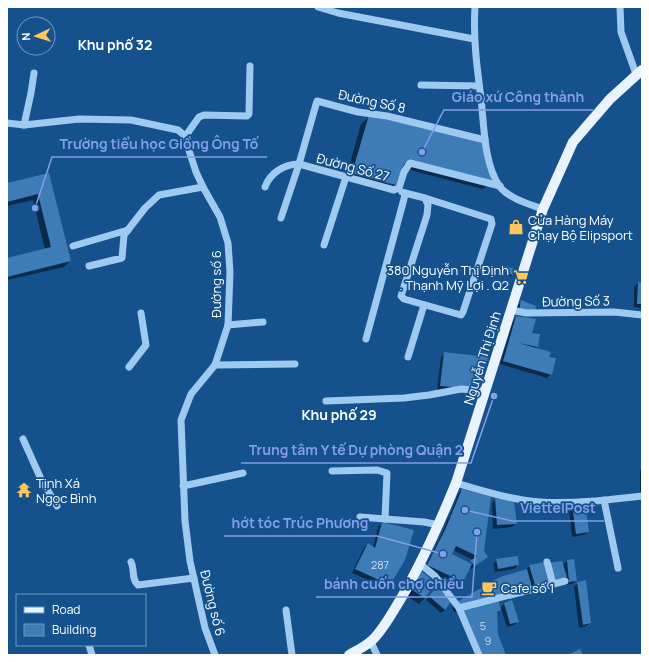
<svg xmlns="http://www.w3.org/2000/svg" width="649" height="662" font-family="Manrope,sans-serif">
<style>
.shadow{fill:#0007;fill-rule:evenodd}
.building{fill:#3d7cb6}
.lines{fill:none;stroke-linecap:round;stroke-linejoin:round}
.minor{stroke:#9fcaf0;stroke-width:7}
.major{stroke:#e8f3ff;stroke-width:10}
.labels{text-anchor:middle;dominant-baseline:central;stroke-width:3.5;stroke-linejoin:round;paint-order:stroke}
.number-label{font-size:11px;fill:#cedeed}
.street-label{font-size:13px;fill:#fff;stroke:#15528d}
.poi-label{font-size:13px;fill:#fff;stroke:#15528d;text-anchor:start}
.neighbourhood-label{font-size:14px;font-weight:bold;fill:#fff;stroke:#15528d}
.leader{fill:none;stroke:#839eea;stroke-width:1.5}
.callout-dot{fill:#839eea;stroke:#15528d;stroke-width:1.5}
.callout-label{font-size:14px;text-anchor:middle;font-weight:bold;fill:#839eea;stroke:#15528d;stroke-width:3.5;stroke-linejoin:round;paint-order:stroke}
</style>
<rect width="100%" height="100%" fill="#15528d"/>
<g class="shadow">
<polygon points="369,117 491,182 483,189 406,169 395,184 387,192 345,180 347,172 392,185 392,183 348,170 361,124"/>
<polygon points="48,174 70,261 64,267 7,280 7,259 45,250 33,200 7,206 7,184"/>
<polygon points="502,268 512,275 511,276 500,273"/>
<polygon points="638,283 642,284 642,308 634,307 634,287"/>
<polygon points="522,302 535,307 516,313 518,305"/>
<polygon points="516,317 531,333 539,335 537,347 535,349 548,357 551,374 547,378 500,364 513,321"/>
<polygon points="445,353 474,392 437,390 441,357"/>
<polygon points="642,468 642,495 640,496 640,470"/>
<path d="M462,490L483,551L487,557L471,569L469,568L462,581L459,585L424,569L433,552L447,522H446L450,516L458,494ZM453,550L473,560L469,564L451,555Z"/>
<polygon points="495,499 516,524 512,527 493,529 492,503"/>
<polygon points="572,506 588,532 584,535 572,537 569,510"/>
<polygon points="382,523 389,585 386,588 352,573 364,548 368,544 373,548 378,527"/>
<polygon points="497,560 518,565 514,569 495,572 493,564"/>
<polygon points="567,561 576,581 572,584 565,585 565,578 497,598 500,608 504,604 518,622 514,625 507,627 501,609 496,614 497,634 505,655 460,611 454,612 452,608 458,602 526,570 530,565 562,566"/>
<polygon points="420,571 434,584 425,598 419,604 404,594"/>
<polygon points="578,583 590,623 586,626 579,628 574,587"/>
<polygon points="437,587 445,610 441,613 426,600"/>
</g>
<g class="building">
<polygon points="369,115 483,143 492,182 414,161 404,164 396,185 352,173"/>
<polygon points="49,173 71,261 7,277 7,258 51,247 38,194 7,202 7,183"/>
<polygon points="503,265 515,269 513,275 501,271"/>
<polygon points="638,282 642,283 642,304 637,304"/>
<polygon points="521,300 536,306 535,312 519,310"/>
<polygon points="516,316 536,319 532,333 540,334 538,347 518,343 551,352 549,357 556,358 552,375 503,361"/>
<polygon points="444,352 488,357 479,389 440,386"/>
<polygon points="462,489 491,497 484,551 488,557 475,566 470,561 477,556 456,546 452,554 472,564 463,582 427,565 445,530"/>
<polygon points="495,498 514,502 517,524 497,525"/>
<polygon points="585,504 589,532 576,534 572,505"/>
<polygon points="382,522 414,530 405,560 390,585 355,569 368,543 375,548"/>
<polygon points="518,556 519,565 498,569 496,559"/>
<polygon points="574,559 577,581 569,582 567,560"/>
<polygon points="562,561 567,577 552,581 547,563"/>
<polygon points="546,562 551,581 535,585 529,565"/>
<polygon points="527,569 532,587 460,607 457,602 500,577"/>
<polygon points="420,570 436,583 425,598 409,588"/>
<polygon points="586,580 591,623 583,625 577,582"/>
<polygon points="437,586 452,600 445,610 429,596"/>
<polygon points="498,598 501,610 497,612 498,634 506,655 482,655 461,608"/>
<polygon points="512,600 519,622 510,624 504,603"/>
<polygon points="580,649 583,655 568,655"/>
</g>
<g class="lines">
<g class="minor">
<polyline points="318,7 338,13 474,39"/>
<path d="M475,7C473,38 477,68 481,98C484,125 484,165 500,187C510,199 529,204 543,209"/>
<polyline points="620,7 621,32 636,74"/>
<polyline points="421,85 479,86"/>
<polyline points="7,123 24,125 79,119 131,120 178,130 184,135 196,172 203,187 220,217 228,243 230,272 228,325 215,365 191,394 181,420 185,521 190,561 205,628 215,655"/>
<polyline points="24,125 31,93 34,73"/>
<polyline points="184,135 187,134 199,117 204,115 247,116 249,114 250,66"/>
<path d="M265,187C270,173 284,164 299,164L394,190L399,188L404,172L410,163L500,186"/>
<polyline points="405,193 425,198 428,205 427,215 401,296 404,299 461,315 463,312 490,230 492,224 491,219 425,198"/>
<polyline points="281,218 299,164 317,101 358,112 387,116 485,140"/>
<polyline points="324,245 346,177"/>
<polyline points="73,246 128,230"/>
<polyline points="89,266 122,258 124,235 145,208 159,195 203,187"/>
<polyline points="511,310 526,313 614,312 642,315"/>
<polyline points="228,325 263,322"/>
<polyline points="366,339 404,199 405,193 402,192"/>
<polyline points="408,357 424,305"/>
<polyline points="215,365 295,364"/>
<polyline points="129,367 146,345 141,313"/>
<polyline points="326,401 404,398 429,395 461,389 485,391"/>
<polyline points="23,439 41,479 57,506"/>
<polyline points="332,471 377,470 387,473 385,519"/>
<path d="M456,483C483,491 512,500 540,502C574,504 608,500 642,496"/>
<polyline points="183,486 243,473"/>
<polyline points="604,500 618,568"/>
<polyline points="360,517 424,522 439,525"/>
<path d="M131,562C135,570 131,579 138,585L194,578"/>
<polyline points="547,562 553,584"/>
<polyline points="420,564 435,576 459,608 479,655"/>
<polyline points="459,608 565,581"/>
<polyline points="286,610 292,655"/>
<polyline points="371,642 377,655"/>
<polyline points="89,645 92,655"/>
</g>
<path class="major" d="M349,655C356,651 364,647 370,642C379,635 388,620 394,610C419,570 438,527 456,483L543,209L573,142L610,99L642,70"/>
</g>
<defs>
<g id="shop-bare" transform="scale(1.2)"><path d="M-5-2.5h2.3a2.7 3.5 0 0 1 5.4 0H5L5.5 6h-11ZM-1.5-2.5h3a1.5 2.3 0 0 0-3 0Z" fill="#ffc55e" stroke="#15528d" stroke-width="2.5" paint-order="stroke"/></g>
<g id="supermarket-bare" transform="scale(1.2)"><path d="M-6-5.5h2.5l.6 2H6L4.5 2H-2.5L-4.4-4H-6ZM-1.5 3.2a1.3 1.3 0 1 0 .1 0ZM3 3.2a1.3 1.3 0 1 0 .1 0Z" fill="#ffc55e" stroke="#15528d" stroke-width="2.5" paint-order="stroke"/></g>
<g id="temple-bare" transform="scale(1.2)"><path d="M0-6L5-2H3V0L6.5 2.5H4V6H1.5V3h-3V6H-4V2.5H-6.5L-3 0V-2H-5Z" fill="#ffc55e" stroke="#15528d" stroke-width="2.5" paint-order="stroke"/></g>
<g id="cafe-bare" transform="scale(1.2)"><path d="M-5.5-4.5H6V0H3Q3 3.5 0 3.5H-2.5Q-5.5 3.5-5.5 0ZM3-3.2v2h1.7v-2ZM-6 4.5H4V6H-6Z" fill="#ffc55e" stroke="#15528d" stroke-width="2.5" paint-order="stroke"/></g>
</defs>
<g fill-rule="evenodd">
<use href="#shop-bare" x="516" y="227"/>
<use href="#supermarket-bare" x="521" y="277"/>
<use href="#temple-bare" x="24" y="490"/>
<use href="#cafe-bare" x="489" y="588"/>
</g>
<g class="labels">
<g class="number-label">
<text x="380" y="564">287</text>
<text x="483" y="625">5</text>
<text x="488" y="640">9</text>
</g>
<g class="street-label">
<text transform="translate(372 101) rotate(12)">Đường Số 8</text>
<text transform="translate(353 167) rotate(15)">Đường Số 27</text>
<text transform="translate(216 284) rotate(-90)">Đường số 6</text>
<text transform="translate(576 301) rotate(-1)">Đường Số 3</text>
<text transform="translate(482 358) rotate(-73)">Nguyễn Thị Định</text>
<text transform="translate(213 603) rotate(76)">Đường số 6</text>
</g>
<g class="poi-label">
<text x="528" y="220">Cửa Hàng Máy<tspan x="528" dy="15">Chạy Bộ Elipsport</tspan></text>
<text x="509" y="270" text-anchor="end">380 Nguyễn Thị Định<tspan x="509" dy="15">. Thạnh Mỹ Lợi . Q2</tspan></text>
<text x="36" y="483">Tịnh Xá<tspan x="36" dy="15">Ngọc Bình</tspan></text>
<text x="501" y="588">Cafe số 1</text>
</g>
<g class="neighbourhood-label">
<text x="115" y="44">Khu phố 32</text>
<text x="339" y="414">Khu phố 29</text>
</g>
</g>
<path class="leader" d="M422 152L444 110H593M35 208L52 157H267M494 396L471 463H241M465 510L512 521H604M443 554L377 536H224M477 532L472 597H316"/>
<g class="callout-dot">
<circle cx="422" cy="152" r="4"/>
<circle cx="35" cy="208" r="4"/>
<circle cx="494" cy="396" r="4"/>
<circle cx="465" cy="510" r="4"/>
<circle cx="443" cy="554" r="4"/>
<circle cx="477" cy="532" r="4"/>
</g>
<g class="callout-label">
<text x="518" y="102">Giáo xứ Công thành</text>
<text x="159" y="149">Trường tiểu học Giồng Ông Tố</text>
<text x="356" y="455">Trung tâm Y tế Dự phòng Quận 2</text>
<text x="558" y="513">ViettelPost</text>
<text x="300" y="528">hớt tóc Trúc Phương</text>
<text x="394" y="589">bánh cuốn chợ chiều</text>
</g>
<rect width="649" height="662" fill="none" stroke="#ffffff" stroke-width="16"/>
<rect x="16" y="594" width="130" height="52" fill="#15528d" stroke="#7397bb"/>
<rect x="24" y="607" width="20" height="6" fill="#e8f3ff" stroke="#7397bb"/>
<text x="52" y="614" font-size="12" fill="#ffffff">Road</text>
<rect x="24" y="624" width="20" height="12" fill="#3d7cb6" stroke="#7397bb"/>
<text x="52" y="634" font-size="12" fill="#ffffff">Building</text>
<g transform="translate(36 36) rotate(266)"><circle r="19" fill="#15528d" stroke="#7397bb"/>
<path d="M0-3L7 15L0 10L-7 15Z" fill="#ffc55e"/>
<text y="-6" font-size="11" font-weight="bold" text-anchor="middle" fill="#ffffff">N</text>
</g>
</svg>
